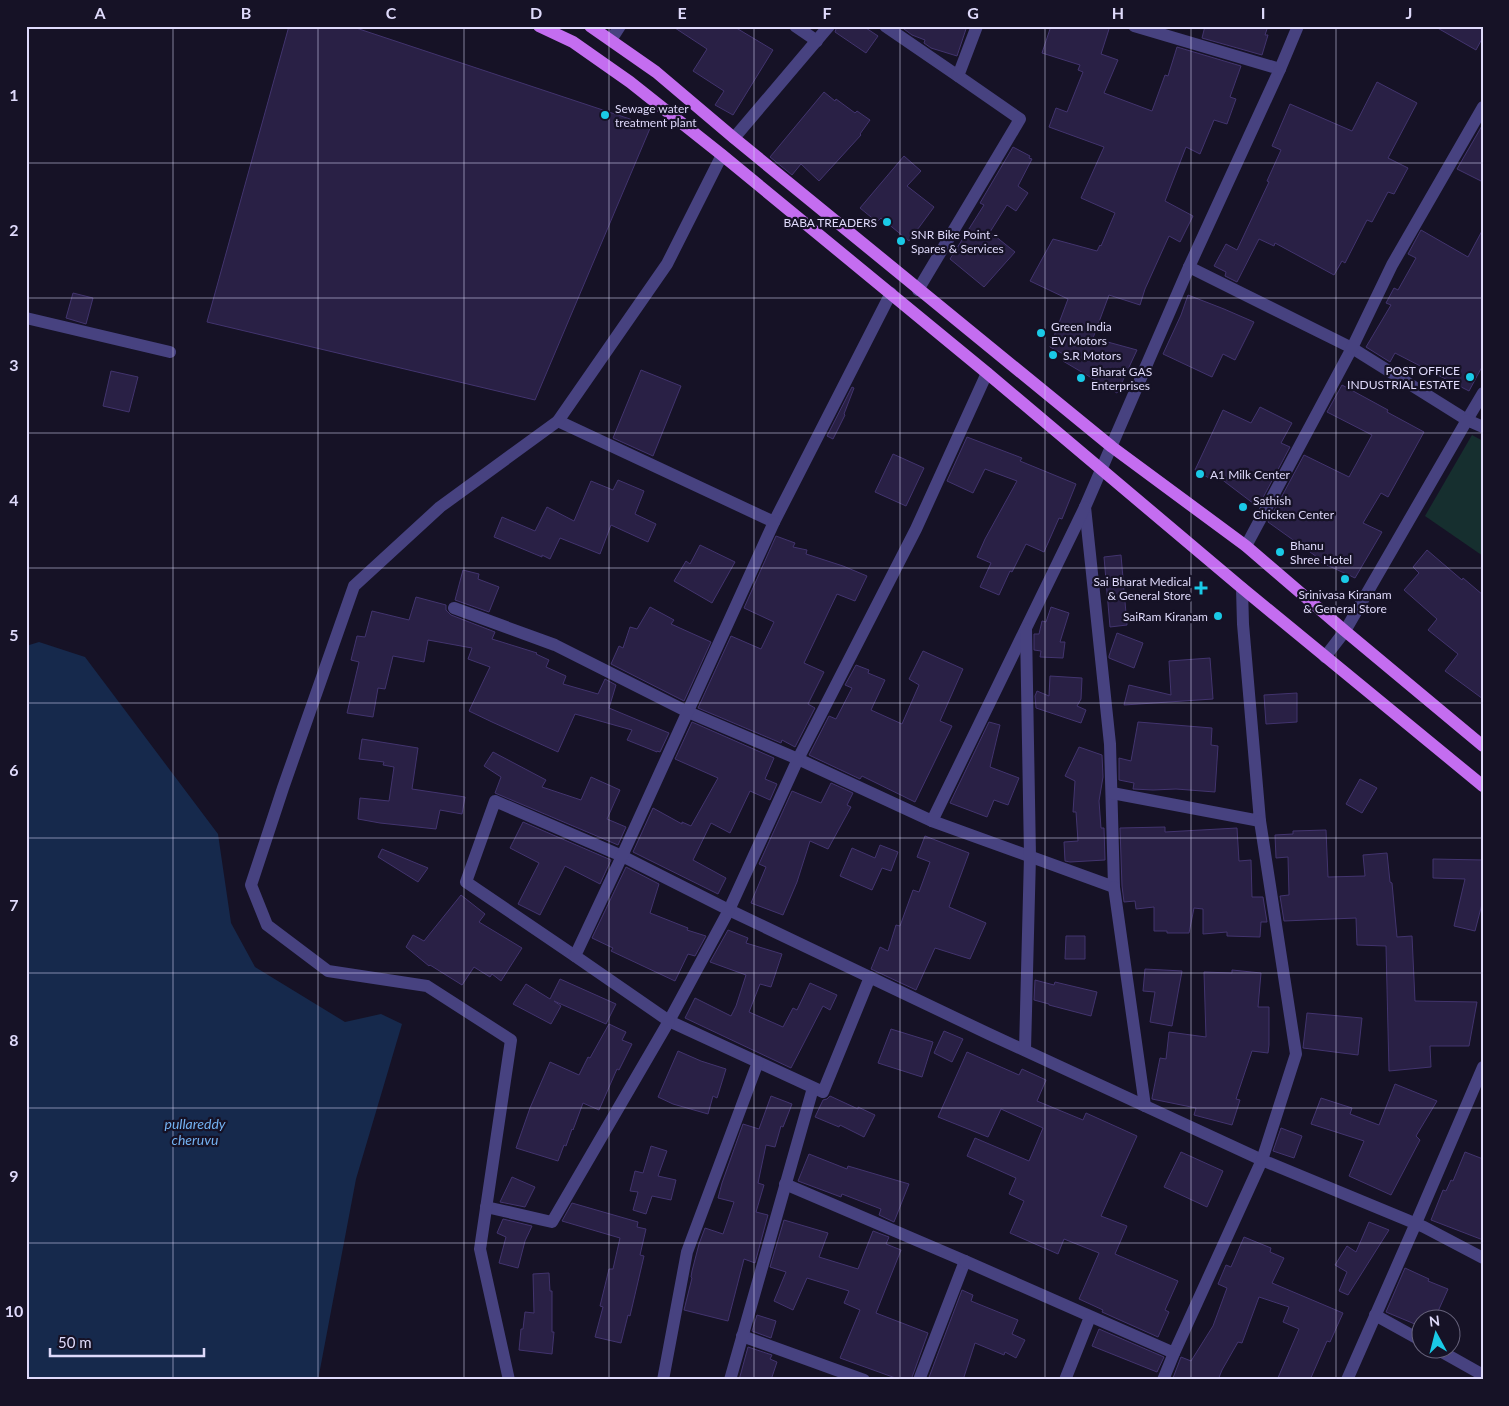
<svg xmlns="http://www.w3.org/2000/svg" width="1509" height="1406" font-family="Lato,sans-serif">
<style>
.green{fill:#162f2f}
.water{fill:#16294c}
.building{fill:#292045;stroke:#42346e}
.lines{fill:none;stroke-linecap:round;stroke-linejoin:round}
.minor{stroke:#474280;stroke-width:12}
.primary{stroke:#c46df0;stroke-width:12}
.grid{fill:none;stroke:#dfdafb;stroke-width:1;stroke-opacity:0.55}
.poi-dot{fill:#1acae7;stroke:#161226;stroke-width:2}
.labels{text-anchor:middle;dominant-baseline:central;stroke-width:4.5;stroke-linejoin:round;paint-order:stroke}
.poi-label{font-size:12px;fill:#dfdafb;stroke:#161226;text-anchor:start}
.water-label{font-size:14px;font-style:italic;fill:#73b1f1;stroke:#161226}
.neatline{fill:none;stroke:#dfdafb;stroke-width:2}
.grid-label{font-size:16px;text-anchor:middle;font-weight:bold;fill:#dfdafb}
</style>
<rect width="100%" height="100%" fill="#161226"/>
<polygon class="green" points="1472,435 1483,441 1483,556 1425,516"/>
<polygon class="water" points="39,642 85,657 218,834 231,923 255,967 345,1022 381,1014 402,1024 356,1179 318,1380 26,1380 26,646"/>
<g class="building">
<polygon points="289,26 350,26 651,126 535,400 207,322"/>
<polygon points="672,26 733,26 773,50 733,115 715,105 724,91 693,71 707,49"/>
<polygon points="837,26 863,26 878,36 866,53 835,32"/>
<polygon points="900,26 967,26 957,56 931,48 924,43 925,40 912,35"/>
<polygon points="1051,26 1110,26 1101,54 1118,60 1104,93 1152,111 1165,75 1168,76 1177,47 1241,66 1230,97 1236,99 1227,124 1214,120 1200,154 1186,147 1165,201 1193,216 1180,242 1169,236 1145,289 1140,305 1109,295 1093,338 1137,350 1117,393 1063,361 1065,355 1050,347 1068,299 1030,281 1053,239 1097,251 1100,245 1101,246 1115,213 1081,198 1104,147 1049,127 1056,108 1067,112 1083,72 1078,70 1080,65 1042,53"/>
<polygon points="1205,26 1268,26 1265,35 1268,35 1262,55 1202,38"/>
<polygon points="1434,26 1483,26 1483,37 1476,50"/>
<polygon points="1377,82 1417,103 1388,158 1408,168 1394,194 1388,192 1372,222 1367,220 1345,263 1342,261 1334,275 1275,243 1274,246 1259,239 1237,282 1225,276 1226,272 1214,266 1226,244 1237,250 1269,182 1267,181 1281,150 1272,146 1290,104 1352,131"/>
<polygon points="824,92 835,101 836,99 855,113 857,111 870,120 860,134 861,135 819,181 801,164 792,175 770,157"/>
<polygon points="1483,124 1483,182 1457,169"/>
<polygon points="1013,147 1030,156 1029,158 1032,159 1018,186 1028,193 1016,211 1007,205 990,232 1015,252 984,287 950,259 984,205 980,203"/>
<polygon points="904,156 921,171 907,186 934,207 909,241 881,218 877,222 860,208"/>
<polygon points="1483,229 1483,365 1469,391 1395,353 1390,362 1366,347 1391,305 1386,303 1394,288 1398,290 1416,258 1408,254 1421,230 1468,257"/>
<polygon points="73,293 93,298 86,324 66,318"/>
<polygon points="1188,295 1224,309 1254,322 1235,360 1223,354 1212,377 1163,354 1181,315"/>
<polygon points="641,370 681,386 653,456 613,438"/>
<polygon points="111,371 138,377 129,412 103,406"/>
<polygon points="1342,385 1388,410 1387,412 1424,432 1388,497 1381,493 1363,523 1382,532 1355,578 1316,560 1317,557 1268,522 1304,455 1349,477 1372,435 1327,412"/>
<polygon points="852,387 854,388 844,414 845,415 833,439 827,436"/>
<polygon points="1260,407 1292,423 1281,443 1290,447 1258,507 1212,472 1209,478 1195,470 1223,410 1251,423"/>
<polygon points="967,437 1022,458 1020,461 1076,484 1062,519 1059,518 1044,552 1026,544 1012,572 1010,571 999,595 980,587 991,563 977,557 985,539 1017,481 985,469 973,493 947,481"/>
<polygon points="893,454 924,468 906,506 875,492"/>
<polygon points="618,480 644,491 635,514 656,524 648,542 611,525 600,554 560,538 550,559 542,555 542,557 494,537 502,517 535,531 547,507 574,521 591,481 613,490"/>
<polygon points="776,536 795,543 793,547 807,550 806,554 843,566 867,576 855,601 837,594 804,663 824,672 808,704 815,708 795,747 782,740 781,743 698,708 731,636 761,649 774,622 744,608"/>
<polygon points="700,545 735,562 712,603 674,581 686,561 690,564"/>
<polygon points="1427,550 1462,580 1463,578 1483,595 1483,699 1445,671 1458,654 1428,630 1437,619 1404,590 1419,573 1413,567"/>
<polygon points="1121,555 1127,625 1110,627 1104,557"/>
<polygon points="463,570 479,574 478,579 499,587 489,612 455,600"/>
<polygon points="416,597 446,605 446,610 451,615 495,632 492,639 537,653 536,654 549,660 546,667 566,676 563,684 598,694 605,679 616,685 609,708 669,733 660,752 657,751 657,752 627,740 632,730 575,714 558,752 492,722 469,711 490,667 468,659 472,648 428,640 424,662 393,656 385,689 378,688 373,717 347,713 359,662 351,660 357,636 365,637 372,611 409,620"/>
<polygon points="650,607 674,620 671,624 711,642 684,701 611,664 619,646 623,648 630,627 637,629"/>
<polygon points="1051,607 1069,613 1060,642 1065,642 1063,658 1040,657 1041,651 1034,650 1034,634 1039,634 1042,621 1046,622"/>
<polygon points="1117,633 1143,643 1134,668 1109,658 1109,656"/>
<polygon points="923,651 963,669 940,721 952,726 915,802 862,776 860,779 809,755 829,716 836,719 852,688 845,685 856,665 869,670 868,673 885,680 871,710 902,724 919,685 909,679"/>
<polygon points="1210,658 1213,699 1124,705 1129,685 1171,695 1169,661"/>
<polygon points="1050,676 1082,678 1081,699 1077,706 1086,710 1081,723 1036,708 1035,696 1037,691 1049,696"/>
<polygon points="1297,693 1297,722 1266,724 1264,695"/>
<polygon points="692,722 774,758 765,779 777,784 770,800 750,791 730,833 711,823 693,860 726,878 718,894 633,852 653,808 682,824 682,822 691,826 718,778 675,759"/>
<polygon points="989,722 1000,725 990,767 1019,778 1008,805 994,800 987,817 950,803"/>
<polygon points="1138,722 1212,728 1211,745 1218,746 1215,792 1176,789 1153,790 1133,789 1134,783 1119,780 1119,758 1131,761"/>
<polygon points="362,739 418,748 412,789 465,797 462,814 440,810 436,829 380,823 358,819 360,798 389,801 394,767 383,765 384,762 359,759"/>
<polygon points="1079,747 1102,755 1103,777 1099,801 1101,828 1104,828 1105,860 1070,862 1065,861 1064,842 1078,841 1076,812 1073,812 1075,781 1065,776"/>
<polygon points="493,752 546,780 542,787 581,800 591,777 620,790 607,819 626,827 618,845 495,793 501,777 484,766"/>
<polygon points="1360,779 1377,788 1362,813 1346,804"/>
<polygon points="831,783 853,793 847,805 851,807 828,849 810,841 797,882 783,915 751,903 766,867 759,864 792,791 821,803"/>
<polygon points="523,822 611,860 600,884 565,866 540,915 518,904 539,863 510,848"/>
<polygon points="1165,827 1165,832 1237,828 1239,861 1251,860 1252,897 1263,897 1267,922 1261,922 1260,937 1227,936 1227,932 1203,934 1203,909 1194,908 1189,933 1167,933 1167,931 1154,931 1154,907 1136,909 1135,901 1124,902 1122,886 1120,828"/>
<polygon points="1326,830 1328,877 1365,876 1363,855 1387,853 1390,882 1392,883 1397,937 1412,936 1415,1001 1477,1002 1469,1046 1430,1046 1431,1067 1389,1071 1386,946 1357,945 1356,918 1284,921 1280,896 1289,895 1288,857 1276,858 1275,835 1293,834 1293,831"/>
<polygon points="925,836 969,853 949,907 986,923 970,959 935,948 916,990 871,969 880,947 888,951 896,925 900,926 913,890 919,892 930,862 917,857"/>
<polygon points="880,845 898,852 891,871 882,868 872,890 840,876 852,848 875,858"/>
<polygon points="382,849 428,868 418,882 378,857"/>
<polygon points="1433,859 1483,860 1483,900 1475,931 1454,926 1465,879 1433,878"/>
<polygon points="626,867 659,884 650,913 688,928 687,930 706,936 695,956 688,954 675,981 611,951 613,948 592,938"/>
<polygon points="461,895 485,914 479,922 522,948 501,981 492,974 490,977 474,967 462,985 430,965 429,966 406,947 413,935 424,941"/>
<polygon points="728,930 748,938 746,943 782,954 771,987 760,984 749,1012 783,1027 793,1008 797,1010 810,983 837,995 830,1010 823,1006 791,1068 685,1018 695,998 731,1016 736,1006 746,975 710,962"/>
<polygon points="1066,936 1085,936 1085,959 1065,959"/>
<polygon points="1145,969 1182,971 1172,1026 1150,1022 1155,992 1143,991"/>
<polygon points="1232,970 1261,973 1258,1007 1269,1007 1269,1045 1268,1053 1252,1051 1236,1099 1240,1100 1232,1125 1194,1115 1196,1108 1152,1099 1152,1098 1160,1058 1166,1059 1169,1032 1206,1037 1204,972 1232,973"/>
<polygon points="560,979 616,1004 606,1024 554,1001 561,1006 551,1024 513,1004 526,984 550,999"/>
<polygon points="1035,980 1054,985 1055,982 1097,992 1091,1016 1049,1005 1049,1004 1034,1000"/>
<polygon points="1307,1013 1362,1018 1358,1055 1303,1048"/>
<polygon points="609,1024 626,1032 622,1040 632,1044 619,1070 617,1069 599,1110 583,1103 573,1130 572,1129 566,1146 564,1145 558,1161 516,1148 530,1108 550,1062 579,1075 588,1057 590,1058"/>
<polygon points="891,1029 933,1042 922,1077 878,1063"/>
<polygon points="944,1031 963,1039 952,1062 934,1053"/>
<polygon points="678,1051 701,1061 726,1069 717,1098 713,1096 708,1114 673,1104 658,1097"/>
<polygon points="967,1052 1019,1075 1022,1069 1046,1080 1037,1101 1083,1120 1086,1113 1137,1136 1101,1216 1127,1226 1115,1254 1178,1281 1165,1310 1169,1312 1158,1337 1102,1312 1103,1310 1079,1299 1099,1253 1064,1239 1058,1254 1010,1233 1024,1201 1009,1194 1016,1178 967,1156 975,1138 1029,1161 1043,1128 1001,1109 988,1137 938,1117"/>
<polygon points="1395,1084 1437,1101 1416,1136 1420,1140 1391,1195 1349,1176 1364,1141 1311,1124 1321,1098 1352,1108 1350,1114 1379,1125"/>
<polygon points="771,1096 792,1104 783,1127 781,1126 775,1147 766,1145 758,1183 764,1185 756,1212 768,1215 755,1263 744,1259 728,1321 684,1310 692,1278 691,1277 692,1271 699,1244 705,1228 723,1234 734,1202 718,1198 722,1183 743,1124 759,1129"/>
<polygon points="830,1096 858,1109 858,1107 875,1115 864,1137 840,1125 839,1127 815,1117 823,1100 827,1099"/>
<polygon points="1281,1128 1302,1136 1294,1158 1273,1151"/>
<polygon points="651,1146 667,1151 658,1176 676,1180 671,1200 652,1196 646,1214 633,1210 638,1192 630,1191 635,1171 643,1173"/>
<polygon points="1181,1152 1223,1171 1207,1207 1164,1187"/>
<polygon points="1465,1152 1483,1159 1483,1240 1431,1220 1443,1190 1446,1191 1451,1180 1453,1181"/>
<polygon points="809,1154 847,1169 848,1166 909,1184 894,1222 879,1215 881,1209 842,1194 841,1197 798,1181"/>
<polygon points="512,1177 535,1187 525,1207 500,1202"/>
<polygon points="572,1203 638,1222 637,1227 646,1229 640,1255 644,1256 630,1316 628,1315 621,1343 595,1337 603,1307 600,1306 609,1269 613,1269 620,1238 562,1221"/>
<polygon points="503,1219 532,1226 525,1241 518,1268 499,1263 506,1237 497,1233"/>
<polygon points="784,1220 828,1233 819,1257 858,1269 873,1231 889,1237 886,1244 901,1250 876,1313 928,1333 911,1380 901,1380 840,1358 860,1310 844,1303 849,1291 807,1278 793,1310 774,1301 786,1272 770,1267"/>
<polygon points="1369,1222 1389,1230 1348,1295 1339,1291 1347,1272 1335,1265 1347,1246 1356,1252"/>
<polygon points="1244,1237 1271,1248 1270,1252 1284,1258 1272,1283 1343,1313 1330,1342 1327,1341 1310,1380 1277,1380 1299,1329 1283,1322 1289,1307 1259,1297 1242,1343 1238,1342 1222,1370 1218,1380 1176,1380 1173,1378 1181,1357 1191,1361 1213,1326 1227,1288 1218,1284 1226,1265 1231,1267"/>
<polygon points="1405,1268 1429,1279 1428,1281 1448,1289 1435,1318 1422,1318 1422,1327 1386,1312"/>
<polygon points="549,1273 550,1291 552,1291 552,1332 554,1332 552,1354 519,1350 521,1329 523,1329 525,1312 534,1313 533,1274"/>
<polygon points="962,1290 973,1295 971,1301 1018,1320 1012,1334 1025,1340 1016,1358 1005,1352 1004,1355 975,1343 963,1380 928,1380"/>
<polygon points="757,1315 776,1321 771,1338 752,1331"/>
<polygon points="1099,1329 1164,1357 1157,1372 1092,1346"/>
<polygon points="748,1347 772,1355 770,1359 777,1362 771,1380 739,1380"/>
</g>
<g class="lines">
<g class="minor">
<polyline points="795,26 817,41"/>
<polyline points="885,26 958,76"/>
<polyline points="1134,26 1280,69"/>
<polyline points="611,40 620,26"/>
<polyline points="734,138 829,26"/>
<polyline points="1189,267 1352,348 1467,420 1483,393"/>
<polyline points="918,290 1020,119 958,76 977,26"/>
<polyline points="26,318 170,352"/>
<polyline points="987,373 916,529 798,759 932,821 1114,887 1110,744 1085,507 1189,267 1280,69 1298,26"/>
<polyline points="558,421 774,522 891,293"/>
<polyline points="1246,546 1352,348 1392,265 1483,107"/>
<polyline points="454,608 555,645 688,712 798,759 729,910 989,1034 1262,1160 1424,1227 1483,1258"/>
<polyline points="1325,657 1345,631 1467,420 1483,427"/>
<polyline points="1112,793 1260,821 1243,624 1242,588"/>
<polyline points="932,821 1085,507"/>
<polyline points="1114,887 1145,1106"/>
<polyline points="575,956 466,882 495,801 622,856 729,910 669,1021 823,1092 870,977"/>
<polyline points="1025,1050 1030,856 1026,629"/>
<polyline points="785,1184 965,1261 919,1380"/>
<polyline points="486,1207 552,1222 669,1021 575,956 622,856 774,522"/>
<polyline points="965,1261 1174,1353 1262,1160 1296,1054 1260,821"/>
<polyline points="1375,1315 1422,1341"/>
<polyline points="742,1336 864,1380"/>
<polyline points="1435,1348 1483,1375"/>
<polyline points="509,1380 480,1249 511,1040 427,986 328,971 267,925 251,885 283,788 354,586 440,507 558,421 667,264 722,155"/>
<polyline points="663,1380 687,1252 758,1062"/>
<polyline points="730,1380 813,1088"/>
<polyline points="1065,1380 1090,1317"/>
<polyline points="1163,1380 1174,1353"/>
<polyline points="1347,1380 1416,1223 1483,1067"/>
</g>
<g class="primary">
<polyline points="539,26 573,42 630,82 722,155 987,373 1242,588 1483,786"/>
<polyline points="590,26 656,72 734,138 1112,447 1246,546 1345,631 1483,746"/>
</g>
</g>
<path class="grid" d="M173,26V1380M318,26V1380M464,26V1380M609,26V1380M754,26V1380M900,26V1380M1045,26V1380M1191,26V1380M1336,26V1380M26,163H1483M26,298H1483M26,433H1483M26,568H1483M26,703H1483M26,838H1483M26,973H1483M26,1108H1483M26,1243H1483"/>
<g class="poi-dot">
<circle cx="605" cy="115" r="5"/>
<circle cx="887" cy="222" r="5"/>
<circle cx="901" cy="241" r="5"/>
<circle cx="1041" cy="333" r="5"/>
<circle cx="1053" cy="355" r="5"/>
<circle cx="1470" cy="377" r="5"/>
<circle cx="1081" cy="378" r="5"/>
<circle cx="1200" cy="474" r="5"/>
<circle cx="1243" cy="507" r="5"/>
<circle cx="1280" cy="552" r="5"/>
<circle cx="1345" cy="579" r="5"/>
<path d="M1198.5 580.5h5v5h5v5h-5v5h-5v-5h-5v-5h5z"/>
<circle cx="1218" cy="616" r="5"/>
</g>
<g class="labels">
<g class="poi-label">
<text x="615" y="108">Sewage water<tspan x="615" dy="14">treatment plant</tspan></text>
<text x="877" y="222" text-anchor="end">BABA TREADERS</text>
<text x="911" y="234">SNR Bike Point -<tspan x="911" dy="14">Spares &amp; Services</tspan></text>
<text x="1051" y="326">Green India<tspan x="1051" dy="14">EV Motors</tspan></text>
<text x="1063" y="355">S.R Motors</text>
<text x="1460" y="370" text-anchor="end">POST OFFICE<tspan x="1460" dy="14">INDUSTRIAL ESTATE</tspan></text>
<text x="1091" y="371">Bharat GAS<tspan x="1091" dy="14">Enterprises</tspan></text>
<text x="1210" y="474">A1 Milk Center</text>
<text x="1253" y="500">Sathish<tspan x="1253" dy="14">Chicken Center</tspan></text>
<text x="1290" y="545">Bhanu<tspan x="1290" dy="14">Shree Hotel</tspan></text>
<text x="1191" y="581" text-anchor="end">Sai Bharat Medical<tspan x="1191" dy="14">&amp; General Store</tspan></text>
<text x="1345" y="594" text-anchor="middle">Srinivasa Kiranam<tspan x="1345" dy="14">&amp; General Store</tspan></text>
<text x="1208" y="616" text-anchor="end">SaiRam Kiranam</text>
</g>
<g class="water-label">
<text x="195" y="1123">pullareddy<tspan x="195" dy="16">cheruvu</tspan></text>
</g>
</g>
<rect width="1509" height="1406" fill="none" stroke="#161226" stroke-width="55"/>
<g transform="translate(1436 1334) rotate(353)"><circle r="24" fill="#161226" stroke="#66627b"/>
<path d="M0-4L9 19L0 12L-9 19Z" fill="#1acae7"/>
<text y="-8" font-size="14" font-weight="bold" text-anchor="middle" fill="#dfdafb">N</text>
</g>
<path d="M50 1348v8h154v-8" fill="none" stroke="#dfdafb" stroke-width="2.5"/>
<text x="58" y="1348" font-size="15" fill="#dfdafb" stroke="#161226" stroke-width="4" paint-order="stroke">50 m</text>
<rect x="28" y="28" width="1454" height="1350" class="neatline"/>
<g class="grid-label">
<text x="100" y="19">A</text>
<text x="246" y="19">B</text>
<text x="391" y="19">C</text>
<text x="536" y="19">D</text>
<text x="682" y="19">E</text>
<text x="827" y="19">F</text>
<text x="973" y="19">G</text>
<text x="1118" y="19">H</text>
<text x="1263" y="19">I</text>
<text x="1409" y="19">J</text>
<text x="14" y="101">1</text>
<text x="14" y="236">2</text>
<text x="14" y="371">3</text>
<text x="14" y="506">4</text>
<text x="14" y="641">5</text>
<text x="14" y="776">6</text>
<text x="14" y="911">7</text>
<text x="14" y="1046">8</text>
<text x="14" y="1182">9</text>
<text x="14" y="1317">10</text>
</g>
</svg>
